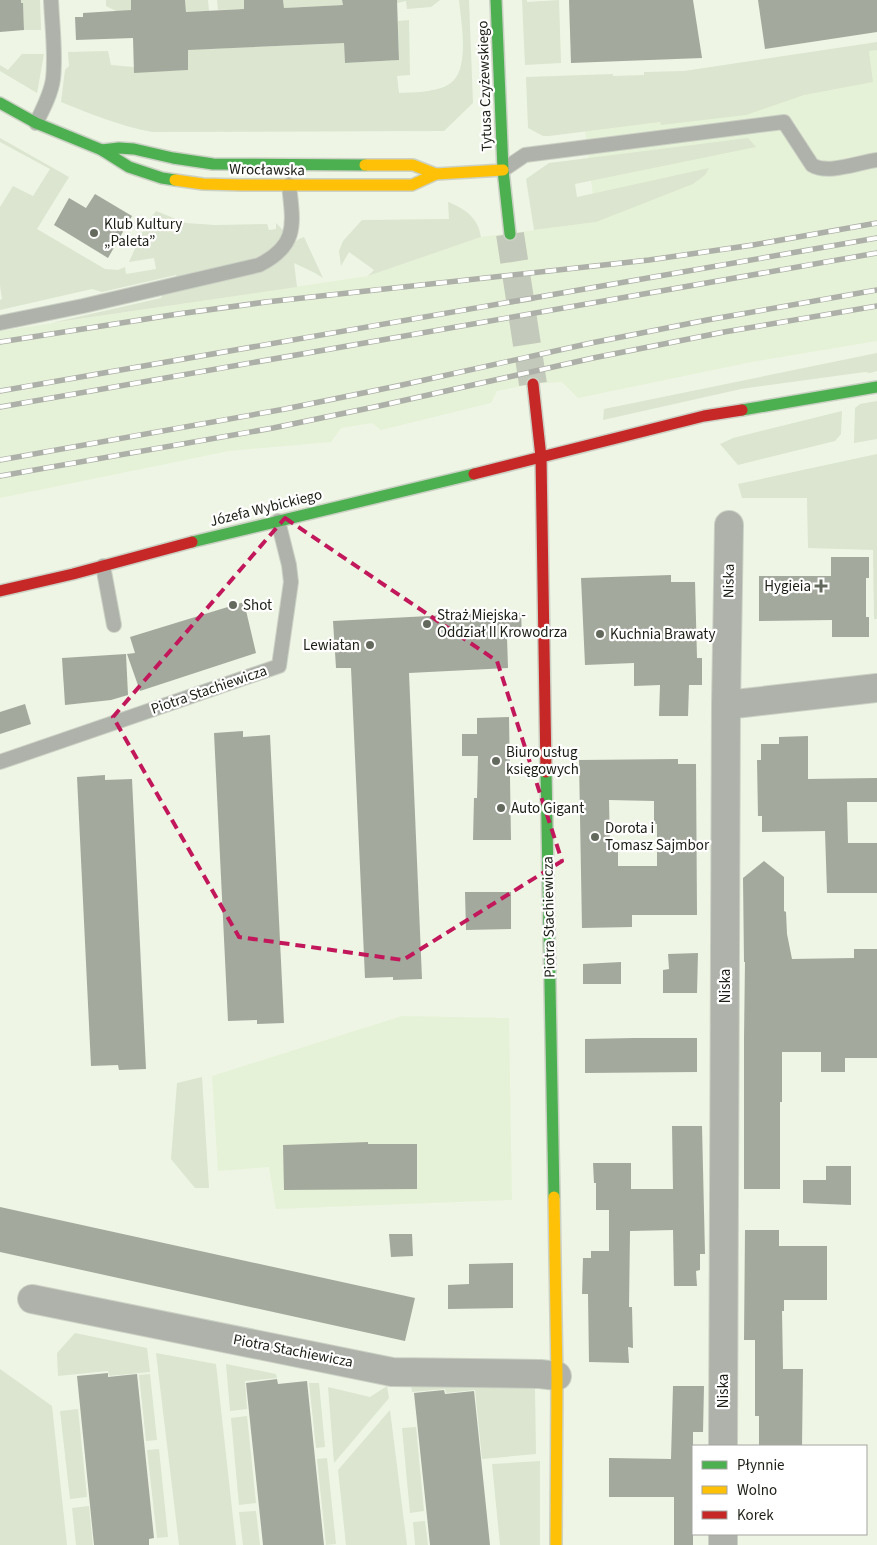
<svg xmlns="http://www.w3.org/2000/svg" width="877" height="1545" font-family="'Source Sans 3',sans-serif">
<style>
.built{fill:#e6f2d7}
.green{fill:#dce5cf}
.building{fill:#a4a99d;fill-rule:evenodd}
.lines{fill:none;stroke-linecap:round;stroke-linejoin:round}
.secondary-tunnel{stroke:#c4cabb;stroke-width:28;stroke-dasharray:28 14;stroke-linecap:butt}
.lane-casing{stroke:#ccd1c5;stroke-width:16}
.street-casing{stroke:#ccd1c5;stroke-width:30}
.fast-casing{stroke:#ccd1c5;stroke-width:14}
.slow-casing{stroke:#ccd1c5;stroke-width:14}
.jam-casing{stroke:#ccd1c5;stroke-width:14}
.lane{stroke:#aeb2aa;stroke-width:14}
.street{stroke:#aeb2aa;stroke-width:28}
.fast{stroke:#4caf50;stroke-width:11}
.slow{stroke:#ffc107;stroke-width:11}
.jam{stroke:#c62828;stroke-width:11}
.rail-casing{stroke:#adb0a8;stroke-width:5.5}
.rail{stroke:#fff;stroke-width:4;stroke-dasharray:11;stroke-linecap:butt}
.marked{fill:none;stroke:#c2185b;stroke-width:4;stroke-dasharray:10 6;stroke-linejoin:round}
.poi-dot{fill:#64695d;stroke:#fff;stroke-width:2}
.labels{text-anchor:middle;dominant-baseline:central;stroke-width:4.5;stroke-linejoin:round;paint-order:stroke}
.street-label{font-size:15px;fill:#1a1e14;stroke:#fff}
.poi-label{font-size:15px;fill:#1a1e14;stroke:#fff;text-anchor:start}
</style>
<rect width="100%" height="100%" fill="#eef5e5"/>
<g class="built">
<polygon points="877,50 877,341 752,362 578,398 562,382 533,384 497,391 491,403 381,430 372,423 341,428 331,442 229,451 0,498 0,331 368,276 481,237 596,222 583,113 871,66 869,51"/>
<polygon points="402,1016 509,1018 512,1200 276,1209 269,1167 218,1171 212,1076"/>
</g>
<g class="green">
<polygon points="21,0 40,0 41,30 24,30 23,4 21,3"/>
<polygon points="106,0 131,0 132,19 106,6"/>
<polygon points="185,0 208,0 209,11 186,12"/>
<polygon points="217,0 244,0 244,9 218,10"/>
<polygon points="283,0 342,0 343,5 284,8"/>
<polygon points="397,0 440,0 431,7 407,9 406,1 397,3"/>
<path d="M459,0H469L473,103L444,131L152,132C120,126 91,114 61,102L65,70L69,66L68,52L108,51L111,65L134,67L135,72L188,70L187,44L208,43V49L323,44L344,37L345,63L399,60L398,21L409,20L410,75L397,76L399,93C415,92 442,93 454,80C469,63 461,21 459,0Z"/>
<polygon points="522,0 527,0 527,2 559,0 561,63 525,65"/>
<polygon points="877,42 877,50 869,51 873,82 804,95 746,115 661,125 660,122 549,136 543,136 528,128 526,77 613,74 613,76 644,75 644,72 684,71"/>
<polygon points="22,54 44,54 37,93 0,71 0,65 8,70"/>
<polygon points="0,138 69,177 37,229 105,269 118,270 125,267 126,274 156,269 154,258 129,262 146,224 156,211 186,223 215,225 267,224 269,230 276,229 276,223 284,231 281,238 273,249 256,259 177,278 176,275 102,292 92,289 0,310 0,300 2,299 0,285 0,207 13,186 33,196 50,169 0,142"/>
<polygon points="748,138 756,147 575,184 577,197 709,168 705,175 693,184 596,222 534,230 526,179 549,163"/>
<path d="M448,202C466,209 478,218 481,237L368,276L374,270L349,252L341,266L339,251L343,241L362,220L449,219Z"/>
<path d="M304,237L323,278L315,273L294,263L297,287L51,323L161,298L163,294L255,273C265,270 276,265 284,257C293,247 290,242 304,237Z"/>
<polygon points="877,353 877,371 870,373 865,372 741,389 603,420 604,409"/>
<polygon points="877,401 877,439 854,443 855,408 860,404"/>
<polygon points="842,411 841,434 835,441 738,465 720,444 733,438"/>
<polygon points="877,454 877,619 874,619 873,550 808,548 807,498 742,498 738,484"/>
<polygon points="202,1077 209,1188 195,1188 171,1159 177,1083"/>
<polygon points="75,1333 147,1348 150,1372 109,1376 108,1371 58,1376 57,1353"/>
<polygon points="156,1353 216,1364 236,1545 179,1545"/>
<polygon points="226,1364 276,1374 277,1378 245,1381 247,1409 230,1411"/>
<polygon points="0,1369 52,1406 67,1545 0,1545"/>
<polygon points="150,1374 157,1440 146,1441 139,1375"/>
<polygon points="309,1383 319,1383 325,1447 316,1448"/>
<polygon points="515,1383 535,1388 536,1454 482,1459 475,1390 446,1393 445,1389 412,1392 411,1386"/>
<polygon points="387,1386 389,1398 334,1463 328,1387 370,1397"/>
<polygon points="78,1409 87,1497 70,1499 60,1411"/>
<polygon points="390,1410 407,1545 346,1545 338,1470"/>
<polygon points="247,1416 256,1503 239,1505 231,1418"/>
<polygon points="416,1427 424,1511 410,1513 402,1428"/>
<polygon points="159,1449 168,1537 157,1538 147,1450"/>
<polygon points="327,1458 336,1544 326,1545 317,1459"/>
<polygon points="540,1461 540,1545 500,1545 492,1464"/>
<polygon points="89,1506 93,1545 76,1545 72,1508"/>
<polygon points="256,1511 260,1545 243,1545 239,1512"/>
<polygon points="425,1521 428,1545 415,1545 413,1522"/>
</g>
<g class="building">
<polygon points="0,0 21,0 21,3 23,3 24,30 0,32"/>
<polygon points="131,0 185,0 186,12 244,9 244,0 283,0 284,8 343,5 342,0 397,0 399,60 345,63 344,43 188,50 188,70 134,73 133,38 76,40 75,17 83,17 83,13 131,10"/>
<polygon points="569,0 693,0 702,58 571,63"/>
<polygon points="758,0 877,0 877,32 765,49"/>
<polygon points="95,194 132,216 108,258 54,225 69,198 86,208"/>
<polygon points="831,557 869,557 869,578 866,578 866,617 869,617 869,637 832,637 832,620 759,621 759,576 831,576"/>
<polygon points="671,575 671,582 695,582 697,658 702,658 702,685 689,685 688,716 659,716 660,685 634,686 634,663 585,665 581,578"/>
<polygon points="244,602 256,653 140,691 127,654 135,653 130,637"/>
<polygon points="506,612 521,613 522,636 507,637 508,668 409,673 422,979 393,980 393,977 365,978 351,668 336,668 333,621"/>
<polygon points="126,654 128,695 111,700 65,705 62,658"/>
<polygon points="25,704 31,724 0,734 0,712"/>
<polygon points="509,717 511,840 473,840 474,798 477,798 478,756 462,756 462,734 477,734 477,718"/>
<polygon points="243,731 243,737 270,735 284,1023 257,1024 257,1020 228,1021 214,733"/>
<polygon points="808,736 808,779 877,778 877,802 847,802 848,843 877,843 877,893 827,893 825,831 762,832 762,816 758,816 757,760 761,760 761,744 779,744 779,737"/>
<path d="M678,759V764H696L697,915H632V927L582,928L579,760ZM609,800L654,801V824H657V866H618V850H610Z"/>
<polygon points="105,775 105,780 132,779 146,1069 119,1070 118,1065 91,1066 77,777"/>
<polygon points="764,861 784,877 784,911 786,912 787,934 792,959 854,958 854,949 877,949 877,1058 845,1058 845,1072 821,1072 821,1052 782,1052 782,1102 780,1102 780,1189 744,1189 744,1038 745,962 744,962 743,878"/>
<polygon points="465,892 511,892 511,929 466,930"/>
<polygon points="698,953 697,993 663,993 663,970 669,969 668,954"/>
<polygon points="621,962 621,984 583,984 583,964"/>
<polygon points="634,1038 697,1038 697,1072 585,1073 585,1039"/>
<polygon points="672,1126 702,1126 705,1254 700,1254 700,1270 696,1271 697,1286 674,1286 673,1230 630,1231 629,1307 632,1307 633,1348 628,1347 629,1363 589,1362 588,1294 582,1294 583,1258 591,1258 591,1251 609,1251 609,1210 596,1210 596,1183 594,1183 593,1163 631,1163 631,1189 673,1189"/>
<polygon points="368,1142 368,1144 417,1144 417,1189 284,1190 283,1145"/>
<polygon points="826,1166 851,1166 851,1205 803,1203 803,1180 826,1180"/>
<polygon points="0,1207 415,1298 405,1341 0,1252"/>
<polygon points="745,1230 779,1230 779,1246 827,1246 827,1300 784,1300 784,1311 782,1311 783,1369 803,1369 802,1446 759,1446 759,1416 755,1416 755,1340 744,1340"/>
<polygon points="389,1234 412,1234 413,1256 391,1257"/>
<polygon points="513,1263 513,1308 448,1309 448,1285 469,1284 469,1264"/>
<polygon points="108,1373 108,1377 137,1374 154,1538 149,1539 149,1545 94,1545 77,1376"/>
<polygon points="277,1379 278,1384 307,1381 324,1545 263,1545 246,1383"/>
<polygon points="673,1386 704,1386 703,1432 693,1432 693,1545 674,1545 674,1497 609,1497 609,1458 671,1459"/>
<polygon points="444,1390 445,1394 474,1391 490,1545 430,1545 414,1393"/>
</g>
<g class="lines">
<polyline class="secondary-tunnel" points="510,234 533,384"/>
<g class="lane-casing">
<g id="lane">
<path d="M36,123C43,109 51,94 53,79C56,53 52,26 51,0"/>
<path d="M503,170L525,155L784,122L812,165C828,175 859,162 877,160"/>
<path d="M0,323L83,306L259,265C299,245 293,223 289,185"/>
<polyline points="103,566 114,625"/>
<polyline points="0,762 279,666 291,582 289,565 278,521"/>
</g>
</g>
<g class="street-casing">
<g id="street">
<polyline points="726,705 877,688"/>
<polyline points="32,1299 392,1372 540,1374 557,1376"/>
<polyline points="723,1446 726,705 729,525"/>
<polyline points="723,1545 723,1534"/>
</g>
</g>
<g class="fast-casing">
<g id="fast">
<polyline points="496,0 503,170 510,234"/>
<polyline points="0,103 36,123 102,150 129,167 162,178 175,180"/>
<polyline points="102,150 119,148 134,149 173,158 213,164 365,165"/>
<polyline points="742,410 877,387"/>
<polyline points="192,542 474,474"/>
<polyline points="546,772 554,1197"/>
</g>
</g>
<g class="slow-casing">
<g id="slow">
<polyline points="365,165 413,165 436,174"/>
<polyline points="175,180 203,184 242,185 412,185 436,174 503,170"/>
<polyline points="554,1197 557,1376 556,1545"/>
</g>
</g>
<g class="jam-casing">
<g id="jam">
<polyline points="533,384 541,457 546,772"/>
<polyline points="474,474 704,416 742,410"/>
<polyline points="0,591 73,574 192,542"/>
</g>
</g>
<use href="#lane" class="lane"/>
<use href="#street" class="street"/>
<use href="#fast" class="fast"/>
<use href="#slow" class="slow"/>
<use href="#jam" class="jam"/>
<g class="rail-casing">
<g id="rail">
<polyline points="0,342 178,314 266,302 649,260 753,245 877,223"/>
<polyline points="0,391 877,238"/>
<polyline points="0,407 877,253"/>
<polyline points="0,460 285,409 402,385 591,343 707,320 877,290"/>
<polyline points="0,476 273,428 379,406 593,358 724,332 877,306"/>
</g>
</g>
<use href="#rail" class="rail"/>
</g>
<path class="marked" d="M285,518L497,661L562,861L403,960L239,937L113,717Z"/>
<g class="poi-dot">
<circle cx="94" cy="233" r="5"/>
<path d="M818.5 578.5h5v5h5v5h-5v5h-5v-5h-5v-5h5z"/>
<circle cx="233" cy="605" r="5"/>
<circle cx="427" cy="624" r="5"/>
<circle cx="600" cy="634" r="5"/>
<circle cx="370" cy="645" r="5"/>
<circle cx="496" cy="761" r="5"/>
<circle cx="501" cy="808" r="5"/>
<circle cx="595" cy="837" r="5"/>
</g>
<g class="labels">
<g class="street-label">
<text transform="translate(485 86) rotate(-92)">Tytusa Czyżewskiego</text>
<text transform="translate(267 170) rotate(1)">Wrocławska</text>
<text transform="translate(266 508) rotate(-14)">Józefa Wybickiego</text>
<text transform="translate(729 581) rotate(-89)">Niska</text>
<text transform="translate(209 690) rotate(-19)">Piotra Stachiewicza</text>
<text transform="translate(549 917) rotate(-91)">Piotra Stachiewicza</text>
<text transform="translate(725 986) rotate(-90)">Niska</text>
<text transform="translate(293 1351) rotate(11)">Piotra Stachiewicza</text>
<text transform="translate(723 1391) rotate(-90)">Niska</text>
</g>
<g class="poi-label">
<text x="104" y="224">Klub Kultury<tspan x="104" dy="17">„Paleta”</tspan></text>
<text x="811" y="586" text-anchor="end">Hygieia</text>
<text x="243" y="605">Shot</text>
<text x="437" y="615">Straż Miejska -<tspan x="437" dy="17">Oddział II Krowodrza</tspan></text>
<text x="610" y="634">Kuchnia Brawaty</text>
<text x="360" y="645" text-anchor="end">Lewiatan</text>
<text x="506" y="752">Biuro usług<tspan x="506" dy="17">księgowych</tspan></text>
<text x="511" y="808">Auto Gigant</text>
<text x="605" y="828">Dorota i<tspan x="605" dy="17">Tomasz Sajmbor</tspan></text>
</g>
</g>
<rect x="692" y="1445" width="175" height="90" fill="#ffffff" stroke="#a3a5a1"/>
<rect x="702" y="1461" width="25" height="8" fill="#4caf50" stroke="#a3a5a1"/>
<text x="737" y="1470" font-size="15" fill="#1a1e14">Płynnie</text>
<rect x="702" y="1486" width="25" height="8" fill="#ffc107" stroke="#a3a5a1"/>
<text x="737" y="1495" font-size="15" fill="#1a1e14">Wolno</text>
<rect x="702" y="1511" width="25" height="8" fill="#c62828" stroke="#a3a5a1"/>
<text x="737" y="1520" font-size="15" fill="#1a1e14">Korek</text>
</svg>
